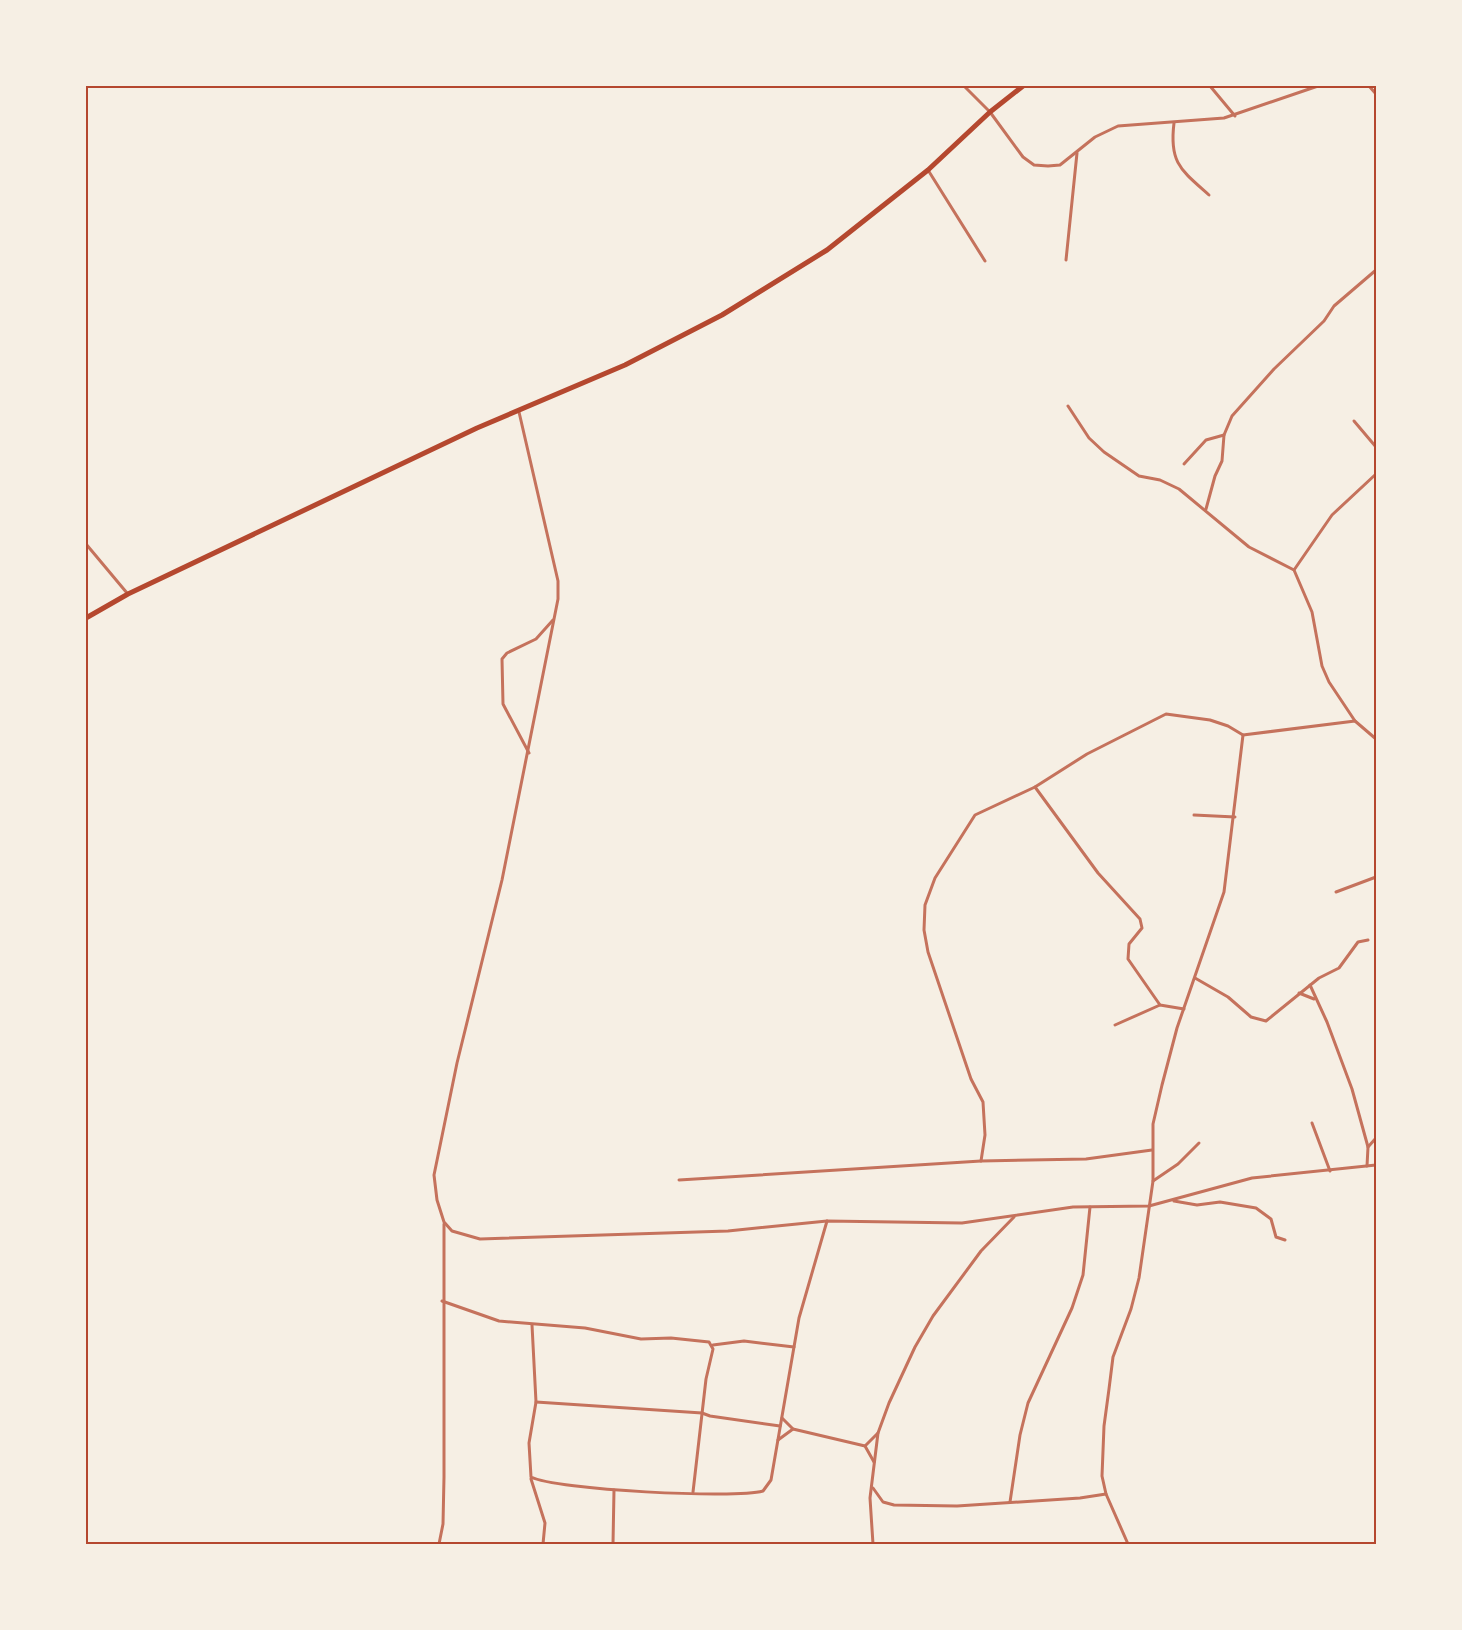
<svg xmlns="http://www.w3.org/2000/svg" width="1462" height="1630" font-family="'PT Sans',sans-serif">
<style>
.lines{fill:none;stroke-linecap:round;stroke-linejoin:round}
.minor{stroke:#c5725c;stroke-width:3}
.trunk{stroke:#b5482f;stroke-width:5}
.neatline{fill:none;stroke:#b5482f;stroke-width:2}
</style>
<rect width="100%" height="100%" fill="#f6efe4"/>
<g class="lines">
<g class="minor">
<polyline points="964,86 990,112 1023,157 1034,165 1048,166 1060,165 1095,137 1118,126 1224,118 1318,86"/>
<polyline points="1210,86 1235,116"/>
<polyline points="1369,86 1376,94"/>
<path d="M1174,123C1169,163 1181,170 1209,195"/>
<polyline points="928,170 985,261"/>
<polyline points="1066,260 1077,153"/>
<polyline points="1068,406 1089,438 1104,452 1139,476 1160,480 1179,489 1249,547 1294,570 1312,612 1322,666 1329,682 1355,721"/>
<polyline points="519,412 558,581 558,599 502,880 457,1063 434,1175 437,1200 444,1222 452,1231 480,1239 728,1231 827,1221 962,1223 1073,1207 1149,1206 1252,1178 1376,1165"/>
<polyline points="1354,421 1376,447"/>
<polyline points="1184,464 1206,440 1224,435"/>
<polyline points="1206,509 1215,476 1222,461 1224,435 1232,416 1274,369 1324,321 1334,306 1376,270"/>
<polyline points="86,544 127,593"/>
<polyline points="1294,570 1332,515 1376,474"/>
<polyline points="529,753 503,704 502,659 507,653 536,639 553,620"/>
<polyline points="1035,787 1098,873 1140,919 1142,928 1129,944 1128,959 1160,1005 1184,1009"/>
<polyline points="1194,815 1235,817"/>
<polyline points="1336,892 1376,877"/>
<polyline points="1195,978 1228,997 1251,1017 1266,1021 1319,978 1339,968 1358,942 1368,940"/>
<polyline points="1310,985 1327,1022 1352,1089 1368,1147"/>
<polyline points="1299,993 1314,999"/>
<polyline points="1115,1025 1160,1005"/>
<polyline points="1312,1123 1330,1171"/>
<polyline points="981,1161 985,1135 983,1102 971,1079 928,952 924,930 925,905 935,878 975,815 1035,787 1087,754 1166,714 1210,720 1228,726 1243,735 1355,721 1376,739"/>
<polyline points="1367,1166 1368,1147 1376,1138"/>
<polyline points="1376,1176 1376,1191"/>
<polyline points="679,1180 981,1161 1086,1159 1152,1150"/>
<polyline points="1153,1181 1178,1164 1199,1143"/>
<polyline points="1174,1201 1197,1205 1220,1202 1256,1208 1271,1219 1276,1237 1285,1240"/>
<polyline points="442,1301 499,1321 585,1328 641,1339 671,1338 709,1342 713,1349 706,1379 693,1492"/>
<path d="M532,1325L536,1402L529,1443L531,1477C556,1490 735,1499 763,1491L771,1480L799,1318L827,1221"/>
<polyline points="713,1345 744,1341 794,1347"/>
<polyline points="536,1402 702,1413"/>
<polyline points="702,1413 710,1416 780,1426"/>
<polyline points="782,1418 793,1429 865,1446 874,1462"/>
<polyline points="778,1440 793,1429"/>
<polyline points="865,1446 878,1433"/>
<polyline points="531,1479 545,1523 543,1544"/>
<polyline points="873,1488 883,1502 894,1505 957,1506 1080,1498 1106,1494"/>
<polyline points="1010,1502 1020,1435 1028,1403 1072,1308 1083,1275 1090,1207"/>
<polyline points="439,1544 443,1524 444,1477 444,1224"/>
<polyline points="613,1544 614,1490"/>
<polyline points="873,1544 870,1498 878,1433 889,1403 915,1347 933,1316 981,1251 1014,1217"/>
<polyline points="1128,1544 1106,1494 1102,1476 1104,1426 1109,1389 1113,1357 1131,1309 1139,1278 1153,1181 1153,1124 1162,1085 1177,1028 1224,892 1243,735"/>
</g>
<polyline class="trunk" points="86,618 128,594 477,428 625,365 722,315 827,250 928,170 990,112 1023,86"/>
</g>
<rect width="1462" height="1630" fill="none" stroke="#f6efe4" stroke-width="174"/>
<rect x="87" y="87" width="1288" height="1456" class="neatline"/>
</svg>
